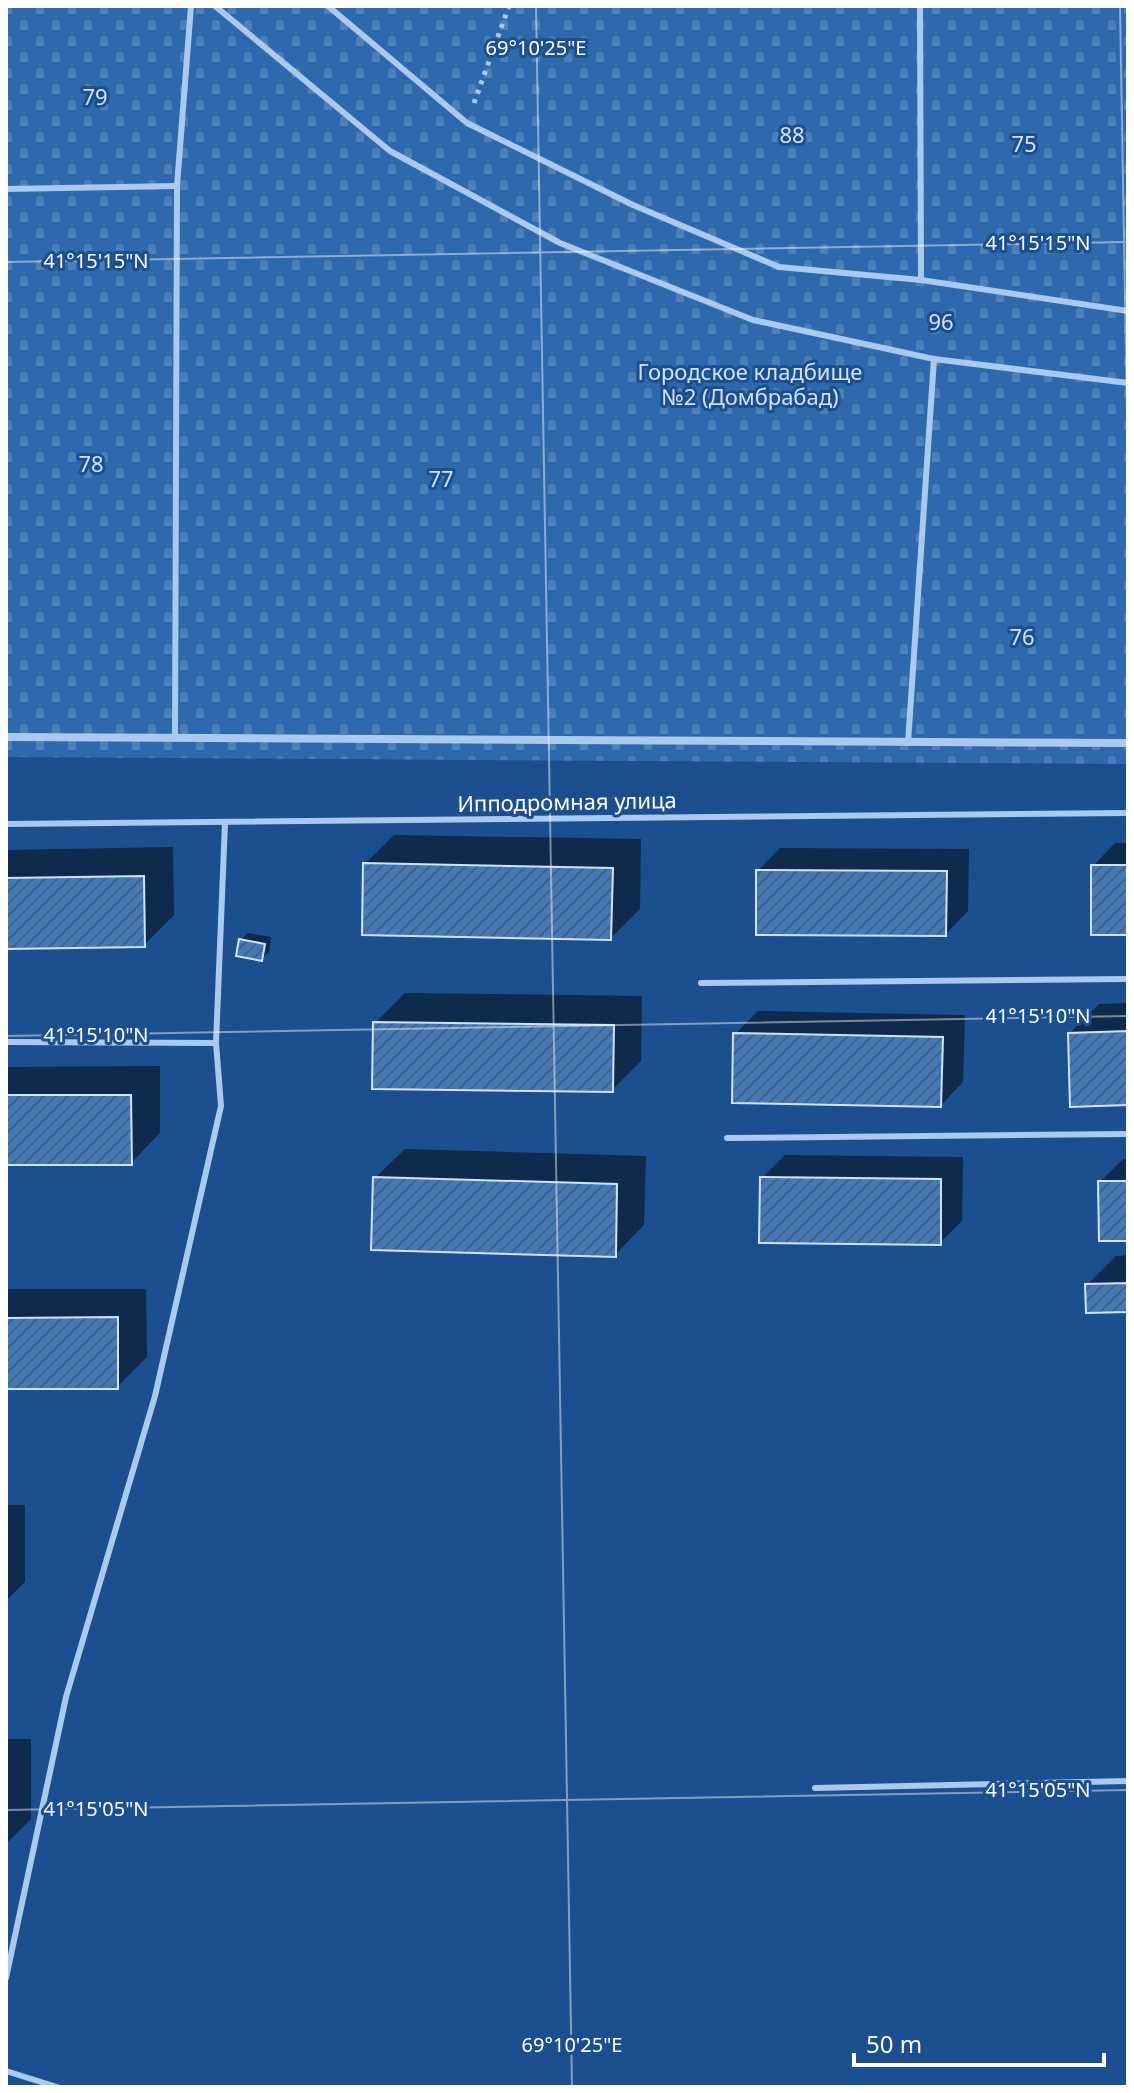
<svg xmlns="http://www.w3.org/2000/svg" width="1134" height="2093" font-family="'Noto Sans',sans-serif">
<style>
.cemetery{fill:url(#cemetery-stones)}
.shadow{fill:#0007}
.building{fill:url(#building-hatch);stroke:#cfe3fa;stroke-width:2}
.lines{fill:none;stroke-linecap:round;stroke-linejoin:round}
.path{stroke:#a9c9ee;stroke-width:5;stroke-dasharray:4 6;stroke-linecap:butt}
.service{stroke:#a9c9ee;stroke-width:6}
.minor{stroke:#a9c9ee;stroke-width:8}
.ticks{fill:none;stroke:#fff;stroke-width:2;stroke-opacity:0.45}
.labels{text-anchor:middle;dominant-baseline:central;stroke-width:6;stroke-linejoin:round;paint-order:stroke}
.park-label{font-size:22px;fill:#cfe3fa;stroke:#1b4f8f}
.street-label{font-size:22px;fill:#fff;stroke:#1b4f8f}
.ticks-label{font-size:20px;text-anchor:middle;fill:#fff;stroke:#1b4f8f;stroke-width:6;stroke-linejoin:round;paint-order:stroke}
</style>
<defs>
<pattern id="cemetery-stones" width="16" height="16" patternUnits="userSpaceOnUse" patternTransform="scale(2)"><rect width="16" height="16" fill="#2e69ad"/><path d="M2 7V4a2 2 0 0 1 4 0v3zM10 15v-3a2 2 0 0 1 4 0v3z" fill="#4d80b9"/></pattern>
<pattern id="building-hatch" width="6" height="6" patternUnits="userSpaceOnUse" patternTransform="scale(2)"><rect width="6" height="6" fill="#4478b7"/><path d="M-1 1l2-2M0 6l6-6M5 7l2-2" fill="none" stroke="#486282"/></pattern>
</defs>
<rect width="100%" height="100%" fill="#1b4f8f"/>
<polygon class="cemetery" points="6,6 1128,6 1128,764 6,757"/>
<g class="shadow">
<polygon points="394,835 641,839 640,909 611,938 365,864"/>
<polygon points="1115,843 1128,843 1128,933 1093,866"/>
<polygon points="173,847 174,915 144,945 6,947 6,850"/>
<polygon points="780,848 969,849 968,911 946,934 758,871"/>
<polygon points="248,933 271,937 269,952 261,959 241,940"/>
<polygon points="405,993 642,996 641,1061 612,1090 375,1023"/>
<polygon points="1128,1003 1128,1103 1070,1033 1099,1004"/>
<polygon points="758,1011 965,1015 963,1082 941,1105 735,1034"/>
<polygon points="160,1066 160,1133 131,1163 6,1163 6,1067"/>
<polygon points="405,1149 646,1156 644,1225 615,1255 375,1178"/>
<polygon points="785,1155 963,1157 962,1221 940,1243 762,1178"/>
<polygon points="1123,1159 1128,1159 1128,1239 1100,1182"/>
<polygon points="1128,1255 1128,1310 1087,1285 1116,1256"/>
<polygon points="6,1289 146,1289 147,1357 117,1387 6,1387"/>
<polygon points="6,1505 25,1505 25,1582 6,1601"/>
<polygon points="6,1739 31,1739 31,1819 6,1844"/>
</g>
<g class="building">
<polygon points="363,863 613,868 611,940 362,935"/>
<rect x="1091" y="865" width="37" height="70"/>
<polygon points="756,870 947,871 946,936 756,935"/>
<polygon points="144,876 145,947 6,949 6,878"/>
<polygon points="239,939 265,944 262,961 236,956"/>
<polygon points="373,1022 614,1025 613,1092 372,1089"/>
<polygon points="1128,1031 1128,1105 1070,1107 1068,1033"/>
<polygon points="733,1033 943,1037 941,1107 732,1103"/>
<polygon points="6,1095 131,1095 132,1165 6,1165"/>
<polygon points="373,1177 617,1184 616,1257 371,1250"/>
<polygon points="760,1177 941,1179 941,1245 759,1243"/>
<polygon points="1098,1181 1128,1181 1128,1241 1099,1241"/>
<polygon points="1128,1283 1128,1312 1086,1313 1085,1284"/>
<polygon points="118,1317 118,1389 6,1389 6,1318"/>
</g>
<g class="lines">
<polyline class="path" points="474,103 509,6"/>
<g class="service">
<polyline points="215,6 390,151 560,243 753,320 934,359 1128,383"/>
<polyline points="328,6 467,123 633,205 779,267 921,280 1128,311"/>
<polyline points="920,6 921,280"/>
<polyline points="6,189 177,186"/>
<polyline points="175,739 177,186 191,6"/>
<polyline points="908,743 934,359"/>
<polyline points="6,824 1128,813"/>
<polyline points="701,983 1128,979"/>
<polyline points="6,1042 216,1043"/>
<polyline points="727,1138 1128,1134"/>
<polyline points="815,1788 1128,1781"/>
<polyline points="6,1978 66,1697 155,1396 221,1106 216,1043 225,823"/>
<polyline points="6,2071 57,2087"/>
</g>
<polyline class="minor" points="6,737 1128,743"/>
</g>
<path class="ticks" d="M536,6L572,2087M1120,6L1128,471M6,262L1128,242M6,1036L1128,1016M6,1810L1128,1790"/>
<g class="labels">
<g class="park-label">
<text x="95" y="96">79</text>
<text x="792" y="134">88</text>
<text x="1024" y="143">75</text>
<text x="941" y="321">96</text>
<text x="750" y="371">Городское кладбище<tspan x="750" dy="25">№2 (Домбрабад)</tspan></text>
<text x="91" y="463">78</text>
<text x="441" y="478">77</text>
<text x="1022" y="636">76</text>
</g>
<g class="street-label">
<text transform="translate(567 801) rotate(-1)">Ипподромная улица</text>
</g>
</g>
<g class="ticks-label">
<text x="536" y="55">69°10'25"E</text>
<text x="1038" y="250">41°15'15"N</text>
<text x="96" y="268">41°15'15"N</text>
<text x="1038" y="1023">41°15'10"N</text>
<text x="96" y="1042">41°15'10"N</text>
<text x="1038" y="1797">41°15'05"N</text>
<text x="96" y="1816">41°15'05"N</text>
<text x="572" y="2052">69°10'25"E</text>
</g>
<rect width="1134" height="2093" fill="none" stroke="#ffffff" stroke-width="16"/>
<path d="M854 2053v12h250v-12" fill="none" stroke="#ffffff" stroke-width="4"/>
<text x="866" y="2053" font-size="24" fill="#ffffff" stroke="#1b4f8f" stroke-width="6" paint-order="stroke">50 m</text>
</svg>
